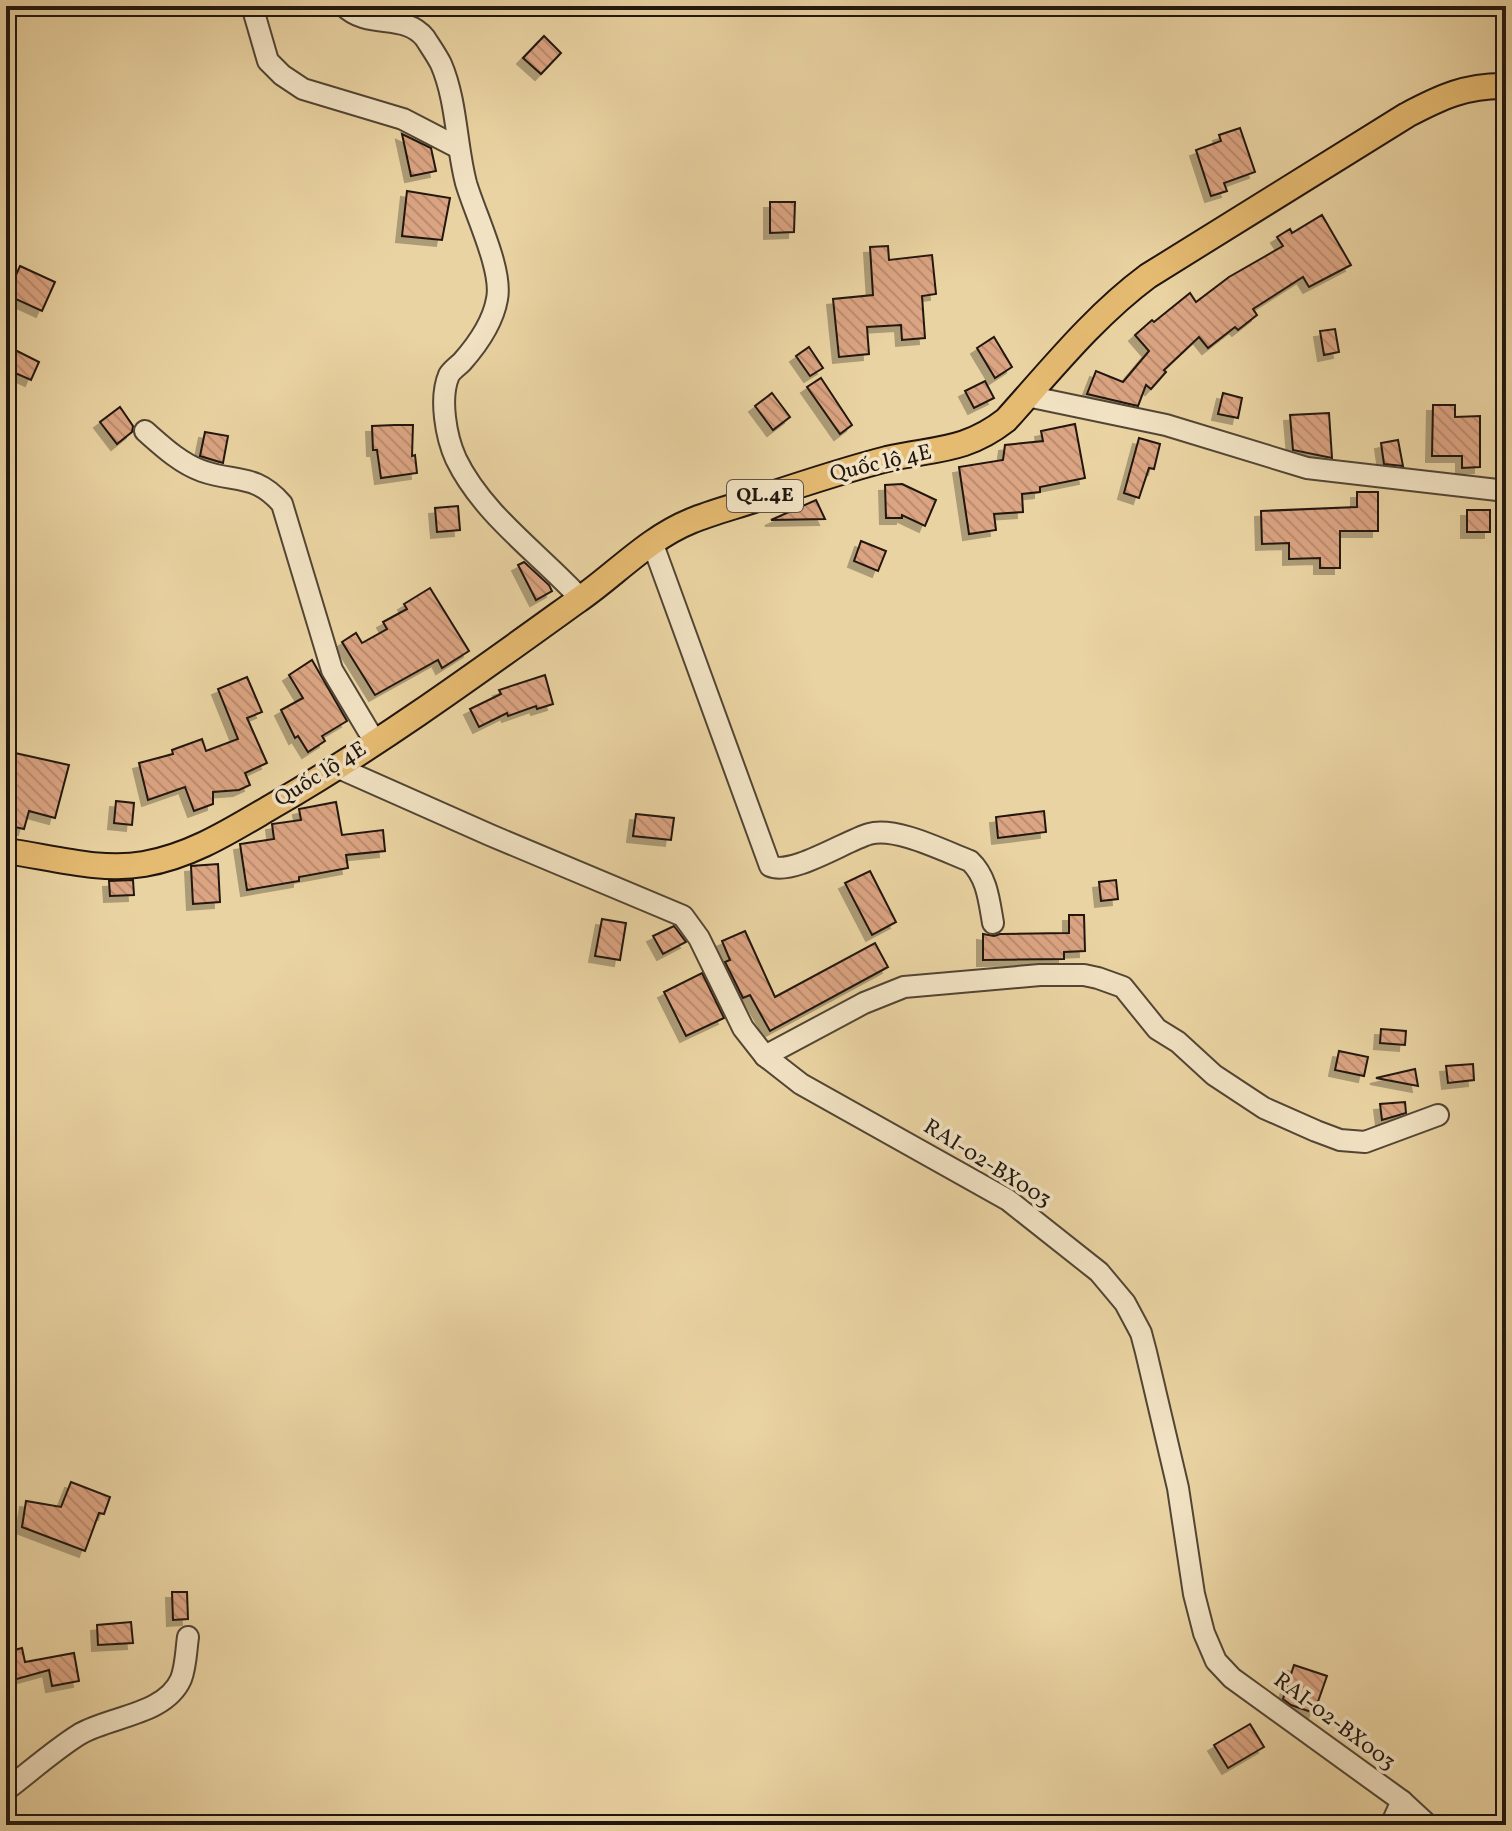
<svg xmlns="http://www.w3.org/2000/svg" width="1512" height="1831" font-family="Vollkorn,serif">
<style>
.building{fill:url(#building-back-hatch);stroke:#20160f;stroke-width:2;filter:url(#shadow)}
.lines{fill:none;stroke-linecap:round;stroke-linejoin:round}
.minor-casing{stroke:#524534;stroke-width:24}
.major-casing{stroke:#20160f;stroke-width:28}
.minor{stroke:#f1e2c3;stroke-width:20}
.major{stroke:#e5ba71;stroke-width:24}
.labels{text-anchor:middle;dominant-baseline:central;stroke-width:7;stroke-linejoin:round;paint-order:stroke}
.shield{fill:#f1e2c3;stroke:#5f5345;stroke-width:2}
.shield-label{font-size:20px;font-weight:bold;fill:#20160f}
.street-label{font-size:22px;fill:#20160f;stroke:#f1e2c3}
</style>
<defs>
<pattern id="building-back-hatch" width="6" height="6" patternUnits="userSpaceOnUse" patternTransform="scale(2)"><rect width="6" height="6" fill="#dba482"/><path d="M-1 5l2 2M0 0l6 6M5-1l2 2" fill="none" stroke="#bc8c6f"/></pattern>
<filter id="shadow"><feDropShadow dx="-6" dy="6" stdDeviation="0" flood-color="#0004"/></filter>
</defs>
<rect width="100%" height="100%" fill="#ead3a2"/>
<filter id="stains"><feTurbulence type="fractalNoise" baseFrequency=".0025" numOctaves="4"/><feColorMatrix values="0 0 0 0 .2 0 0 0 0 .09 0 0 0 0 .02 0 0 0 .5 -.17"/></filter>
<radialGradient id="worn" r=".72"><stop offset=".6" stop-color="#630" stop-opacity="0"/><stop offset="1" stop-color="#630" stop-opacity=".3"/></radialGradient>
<g class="building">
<polygon points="544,36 561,53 541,74 523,58"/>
<polygon points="1240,128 1255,172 1224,183 1227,191 1211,196 1196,150 1221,141 1219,135"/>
<polygon points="402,134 431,148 436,171 411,176"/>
<polygon points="407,191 450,198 442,240 402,236"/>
<polygon points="770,202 795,202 794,232 770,233"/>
<polygon points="1322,215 1351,265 1309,287 1303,277 1253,309 1257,315 1238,330 1235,327 1208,348 1199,337 1164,370 1166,372 1151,389 1146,385 1138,406 1087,394 1096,371 1123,382 1149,351 1135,335 1152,320 1154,322 1190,293 1196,302 1229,277 1283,246 1277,237 1290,229 1292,233"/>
<polygon points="888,246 889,260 932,255 936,294 922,296 925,338 902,340 901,325 867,327 869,354 839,357 833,299 873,295 870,247"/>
<polygon points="20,266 55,282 42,311 7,295"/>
<polygon points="1335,329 1339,352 1324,355 1320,331"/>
<polygon points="994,337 1012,367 995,378 977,348"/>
<polygon points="809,347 823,368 810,376 796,356"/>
<polygon points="15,350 39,362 31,380 6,369"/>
<polygon points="821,378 852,425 840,434 807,387"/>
<polygon points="985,381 994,398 974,408 965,391"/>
<polygon points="772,393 790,417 773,430 755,406"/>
<polygon points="1223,393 1242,398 1238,418 1218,414"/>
<polygon points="1433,405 1455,405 1455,417 1480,416 1480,467 1462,468 1462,456 1432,456"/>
<polygon points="120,407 133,426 132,432 117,444 100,422"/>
<polygon points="1329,413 1332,458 1293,450 1290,415"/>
<polygon points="1075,424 1085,478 1040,487 1040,492 1022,494 1023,512 994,514 996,530 969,534 959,467 1003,460 1005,445 1043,441 1041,431"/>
<polygon points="395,425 413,425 412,456 415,455 417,473 381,478 377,450 373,450 372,426"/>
<polygon points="205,432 228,436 223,463 200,456"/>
<polygon points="1139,438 1160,444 1154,469 1149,468 1139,498 1124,493"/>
<polygon points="1398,440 1403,466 1384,464 1381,443"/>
<polygon points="902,484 936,500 925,526 902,515 902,518 886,518 885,485"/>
<polygon points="1357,492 1378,492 1378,531 1340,531 1340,568 1320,568 1320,558 1289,559 1289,543 1262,544 1261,511 1357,507"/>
<polygon points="816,500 825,519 771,520"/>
<polygon points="458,506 460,530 437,532 435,508"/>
<rect x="1467" y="510" width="23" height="22"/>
<polygon points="861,541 886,551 878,571 854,561"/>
<polygon points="524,562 549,585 552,591 536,600 518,565"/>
<polygon points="430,588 469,651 442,668 438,660 375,695 342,642 356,633 362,643 387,629 383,622 407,609 404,604"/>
<polygon points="312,660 347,721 322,736 325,741 308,752 298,736 295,738 281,710 303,698 289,675"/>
<polygon points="545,675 553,704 537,709 536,706 508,716 507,713 479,727 470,709 501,694 499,690"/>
<polygon points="247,677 262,712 247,718 267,763 245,773 250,785 239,790 213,792 213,804 194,811 185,787 148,800 139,763 173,754 172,750 202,739 206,751 238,739 218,689"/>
<polygon points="6,751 69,765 55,818 29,811 24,829 6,825"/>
<polygon points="116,801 134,803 132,825 114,823"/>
<polygon points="336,802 342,835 383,830 385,851 346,855 348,868 299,877 299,881 247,890 240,844 274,839 272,824 301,820 299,809"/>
<polygon points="1044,811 1046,832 998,838 996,817"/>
<polygon points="636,814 674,818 671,840 633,836"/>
<polygon points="218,864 220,902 193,904 191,866"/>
<polygon points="870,871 896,922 872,935 845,883"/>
<polygon points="133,880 134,895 110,896 109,881"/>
<polygon points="1116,880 1118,899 1101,901 1099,882"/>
<polygon points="1069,915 1084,915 1085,951 1064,952 1064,959 983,960 983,934 994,936 1000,934 1069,933"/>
<polygon points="602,919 626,923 620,960 595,956"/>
<polygon points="674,926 686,942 663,954 653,936"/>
<polygon points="745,931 775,997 875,943 888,967 770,1031 750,995 743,998 725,962 730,960 722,941"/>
<polygon points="702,973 724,1018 686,1036 664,992"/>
<polygon points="1381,1029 1406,1031 1405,1045 1380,1043"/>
<polygon points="1339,1051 1368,1057 1364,1076 1335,1070"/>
<polygon points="1473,1064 1474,1080 1448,1083 1446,1066"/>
<polygon points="1415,1069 1418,1086 1376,1078"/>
<polygon points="1405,1102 1406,1113 1382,1120 1380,1104"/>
<polygon points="71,1482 110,1497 104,1514 99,1513 85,1551 22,1527 26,1501 61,1507"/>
<polygon points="172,1592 187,1592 188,1619 173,1620"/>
<polygon points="131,1622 133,1643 98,1645 97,1625"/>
<polygon points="22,1648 25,1662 74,1653 79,1681 52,1686 49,1670 6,1682 6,1652"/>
<polygon points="1294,1665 1327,1676 1314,1713 1291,1705 1283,1699"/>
<polygon points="1250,1724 1264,1747 1228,1768 1214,1745"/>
</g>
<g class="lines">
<g class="minor-casing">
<g id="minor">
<polyline points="252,6 268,61 282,75 303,89 403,119 459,148"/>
<path d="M344,6C368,30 404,12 425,38C430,46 437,56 441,64C457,101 456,145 466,183C475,214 503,270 497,299C493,322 477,345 462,362C458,366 452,370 449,375C439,398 446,437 456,459C483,515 540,554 581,599"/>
<polyline points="1027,396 1166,425 1307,468 1506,491"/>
<path d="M145,431C162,446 180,463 202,471C236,483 255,473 282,504L332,670L375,742"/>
<path d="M652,542L770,866C792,876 845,841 869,834C895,826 944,851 970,861C987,877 989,900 993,923"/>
<polyline points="339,768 490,835 683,916 699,938 743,1028 765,1056 801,1084 1008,1200 1099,1272 1125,1303 1141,1333 1146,1352 1178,1488 1194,1594 1204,1633 1216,1661 1232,1678 1402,1801 1428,1825"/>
<polyline points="765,1056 864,1003 904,987 1040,975 1084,975 1098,978 1123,987 1157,1029 1178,1042 1214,1075 1264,1108 1316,1131 1340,1140 1365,1142 1438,1115"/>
<path d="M6,1790C30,1772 54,1750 80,1734C111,1716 165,1715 181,1679C186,1666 186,1651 188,1637"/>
<polyline points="1391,1825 1402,1801"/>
</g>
</g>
<g class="major-casing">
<path id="major" d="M6,851C50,857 100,872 144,864C191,856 230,831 271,807C377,746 477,673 577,601C615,575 647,539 691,521C713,512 737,506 760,498C802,484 844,470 887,459C935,448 965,452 1006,420C1051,370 1094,316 1148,276L1407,115C1441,97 1467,85 1506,86"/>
</g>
<use href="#minor" class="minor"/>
<use href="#major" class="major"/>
</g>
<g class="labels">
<rect class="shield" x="727" y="480" width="76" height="32" rx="6"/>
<g class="shield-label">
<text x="765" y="496">QL.4E</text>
</g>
<g class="street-label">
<text transform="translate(881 464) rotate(-13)">Quốc lộ 4E</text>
<text transform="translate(321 775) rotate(-32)">Quốc lộ 4E</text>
<text transform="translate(987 1164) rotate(32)">RAI-02-BX003</text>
<text transform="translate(1334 1722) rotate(37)">RAI-02-BX003</text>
</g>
</g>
<rect width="1512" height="1831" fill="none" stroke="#ead3a2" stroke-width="32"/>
<rect x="8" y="8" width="1496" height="1815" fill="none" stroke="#20160f" stroke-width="4"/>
<rect x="16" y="16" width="1480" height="1799" fill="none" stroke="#20160f" stroke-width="2"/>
<rect width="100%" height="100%" filter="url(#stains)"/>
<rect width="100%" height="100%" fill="url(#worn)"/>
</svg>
